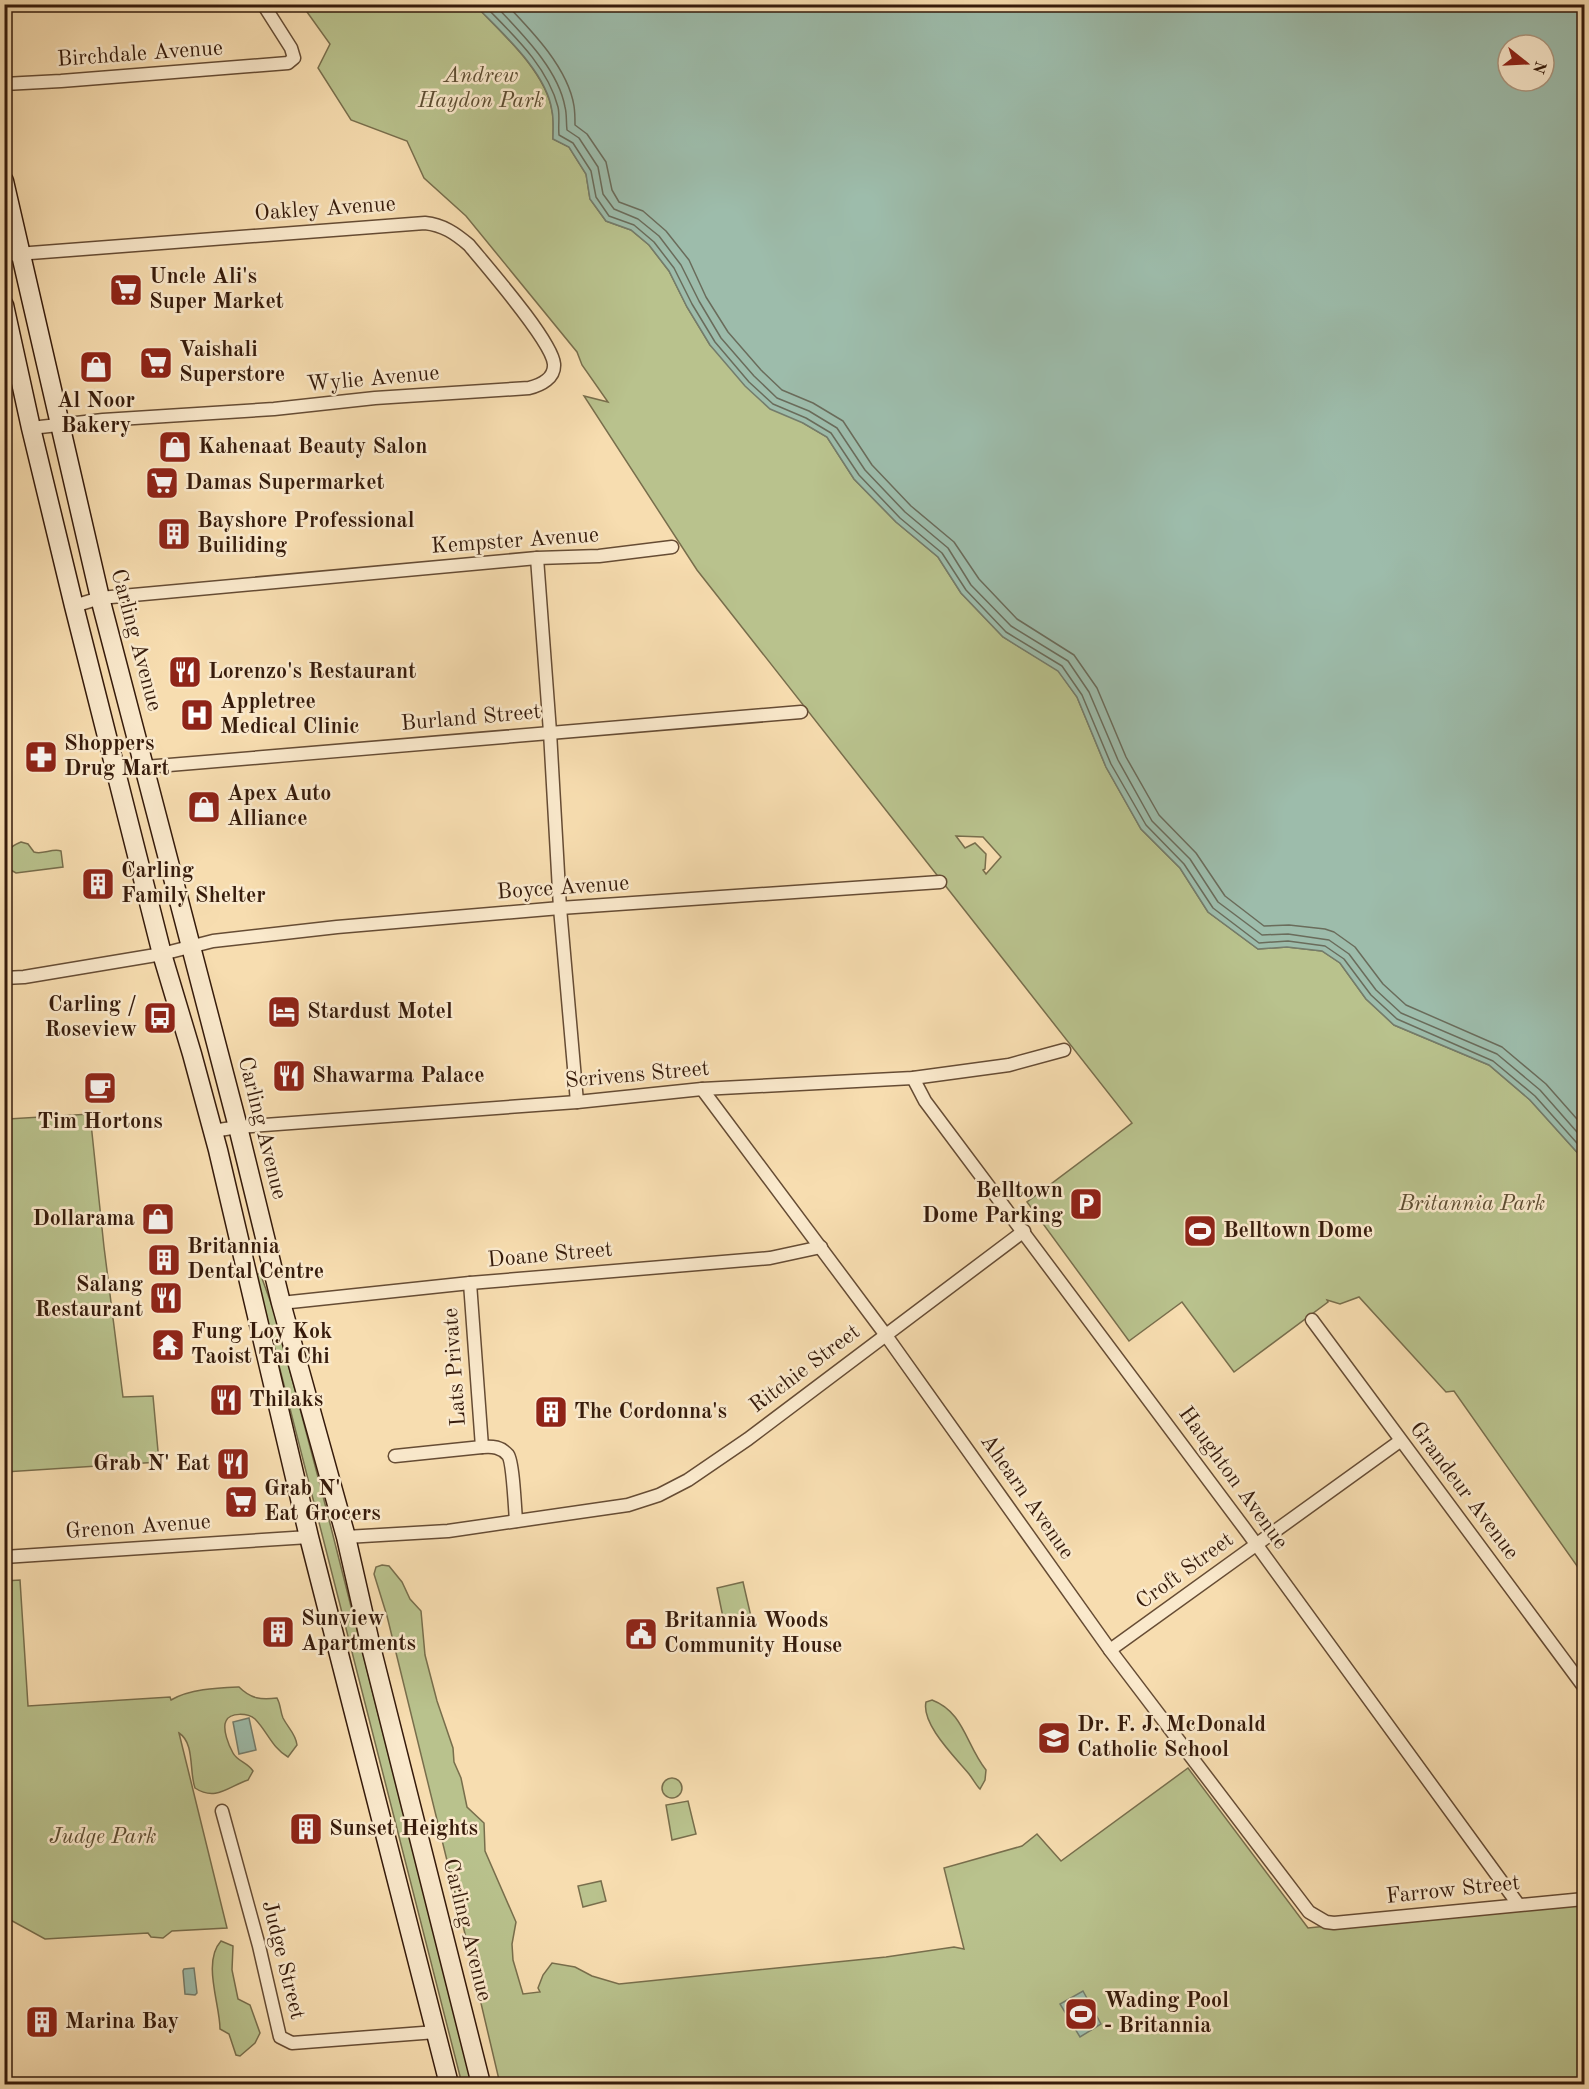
<svg xmlns="http://www.w3.org/2000/svg" width="1589" height="2089" font-family="'Old Standard TT',serif">
<style>
.green{fill:#b9c28d;stroke:#786e4c;stroke-width:1.5;fill-rule:evenodd}
.water{fill:#9dbcab;stroke:#747c6b;stroke-width:1.5;fill-rule:evenodd}
.lines{fill:none;stroke-linecap:round;stroke-linejoin:round}
.shore{stroke:#6a6c5b;stroke-width:1.5}
.minor-casing{stroke:#664c34;stroke-width:15}
.secondary-casing{stroke:#361b0b;stroke-width:21}
.minor{stroke:#fae9cc;stroke-width:12}
.secondary{stroke:#fae9cc;stroke-width:18}
.labels{text-anchor:middle;dominant-baseline:central;stroke-width:5;stroke-linejoin:round;paint-order:stroke}
.street-label{font-size:22px;fill:#361b0b;stroke:#fae9cc}
.park-label{font-size:22px;font-style:italic;fill:#5d4d32;stroke:#fae9cc}
.poi-label{font-size:22px;font-weight:bold;fill:#361b0b;stroke:#fae9cc;text-anchor:start}
</style>
<rect width="100%" height="100%" fill="#f7ddb0"/>
<filter id="stains"><feTurbulence type="fractalNoise" baseFrequency=".00333" numOctaves="4"/><feColorMatrix values="0 0 0 0 .2 0 0 0 0 .09 0 0 0 0 .02 0 0 0 .5 -.17"/></filter>
<radialGradient id="worn" r=".72"><stop offset=".6" stop-color="#630" stop-opacity="0"/><stop offset="1" stop-color="#630" stop-opacity=".3"/></radialGradient>
<g class="green">
<path d="M302,5H475C501,32 546,72 552,111C554,120 553,130 553,139L569,147L586,174L590,199L606,221L631,230L649,245L669,271L687,307L710,345L803,423L827,437L854,479L896,522L938,557L961,593L1003,637L1058,670L1077,697L1106,767L1141,829L1180,868L1208,912L1258,949L1287,947L1322,951L1340,963L1366,999L1394,1025L1489,1065L1530,1100L1584,1160V1576L1454,1391L1446,1392L1359,1297L1340,1304L1327,1300L1328,1302L1234,1372L1182,1302L1129,1341L1027,1202L1132,1123L697,570L584,396L608,402L582,365L577,352L466,216L424,178L407,141L351,120L318,68L330,44ZM956,836L983,837L1001,857L986,874L983,870L985,869L986,854L975,843L965,848Z"/>
<path d="M21,842L28,844L34,852C43,855 52,848 61,851L63,867L16,873L7,868C2,855 8,847 21,842Z"/>
<polygon points="5,1066 8,1119 90,1114 104,1247 123,1397 153,1396 159,1462 5,1472"/>
<polygon points="260,1273 275,1314 323,1496 472,2084 462,2084 256,1275"/>
<polygon points="382,1565 389,1566 402,1582 410,1599 421,1611 425,1655 437,1701 453,1748 454,1762 461,1778 467,1807 484,1823 485,1851 516,1922 512,1944 513,1960 523,1994 540,1992 538,1988 543,1975 552,1963 575,1967 592,1976 619,1984 886,1957 954,1947 964,1949 944,1868 1022,1846 1037,1834 1061,1861 1188,1768 1308,1928 1584,1900 1584,2084 500,2084 480,1999 482,1998 480,1995 387,1616 374,1574 376,1567"/>
<path d="M20,1580L28,1706L170,1697L171,1700C190,1689 216,1688 239,1687C251,1699 261,1700 277,1698C281,1705 280,1711 283,1718C288,1728 296,1734 297,1745L288,1757C273,1749 267,1731 255,1719C248,1713 230,1712 226,1721C222,1729 229,1746 233,1753C237,1761 248,1763 253,1771L248,1780C229,1786 216,1802 195,1788C189,1772 195,1743 179,1733L227,1928L172,1931L163,1938L151,1937L148,1933L45,1939L5,1917L4,1581Z"/>
<polygon points="743,1582 752,1621 725,1627 717,1588"/>
<path d="M932,1700C964,1712 966,1745 986,1770L985,1780L980,1789C976,1785 973,1779 969,1774C955,1757 921,1724 926,1702Z"/>
<circle cx="672" cy="1788" r="10"/>
<polygon points="688,1801 696,1834 672,1840 666,1805"/>
<polygon points="601,1881 606,1901 583,1907 578,1886"/>
<path d="M221,1941L233,1946L232,1970L238,1999L250,2005L260,2033L255,2043L240,2056L236,2055L229,2034L220,2029C220,2004 202,1962 221,1941Z"/>
</g>
<g class="water">
<path d="M475,5H1584V1160L1530,1100L1489,1065L1394,1025L1366,999L1340,963L1322,951L1287,947L1258,949L1208,912L1180,868L1141,829L1106,767L1077,697L1058,671L1003,637L961,593L938,557L896,522L854,479L827,437L803,423L770,409L745,386L710,345L687,307L669,271L649,245L631,230L606,221L590,199L586,174L569,147L553,139C553,130 554,120 552,111C547,72 501,32 475,5ZM1508,45H1544V81H1508Z"/>
<polygon points="249,1718 256,1750 239,1754 233,1722"/>
<polygon points="194,1968 197,1993 195,1995 185,1994 183,1971 184,1969"/>
<polygon points="1083,1991 1101,2024 1080,2037 1060,2004"/>
</g>
<g class="lines">
<g class="shore">
<path d="M483,4C512,34 547,65 558,107C560,115 558,126 559,135L573,143L591,171L596,197L609,216L634,225L654,242L674,268L692,304L715,342L749,382L773,404L806,418L831,433L859,475L900,518L942,553L966,590L1006,632L1062,666L1082,695L1111,764L1146,825L1184,864L1213,908L1259,943L1288,941L1325,946L1344,959L1371,995L1397,1019L1493,1061L1535,1096L1584,1151"/>
<path d="M494,4C520,32 558,68 565,107C567,114 566,123 567,130L579,138L598,167L603,194L614,209L638,219L659,236L681,265L699,301L721,338L754,376L777,398L809,411L837,428L865,470L905,512L948,548L971,585L1011,626L1068,661L1089,692L1118,760L1152,821L1190,859L1218,902L1262,935L1288,934L1329,940L1349,954L1376,990L1401,1013L1497,1054L1540,1090L1584,1140"/>
<path d="M506,4C532,31 568,68 574,106C575,112 575,118 575,125L587,134L606,162L612,190L619,202L643,211L666,231L689,260L706,297L728,332L761,370L782,390L813,403L843,421L872,465L911,506L954,542L979,579L1017,619L1074,655L1097,688L1126,757L1159,815L1196,853L1225,896L1264,926L1289,925L1325,929L1334,932L1355,947L1383,984L1406,1005L1502,1047L1546,1084L1584,1127"/>
<polygon points="1079,2000 1082,2001 1092,2021 1083,2028 1080,2027 1069,2008 1070,2005"/>
</g>
<g class="minor-casing">
<g id="minor">
<polyline points="4,84 61,81 288,63 294,58 291,48 263,4"/>
<path d="M4,255L425,223C443,225 455,233 469,245C487,267 552,341 554,364C555,378 541,385 529,388L375,398L274,409L103,420L31,428"/>
<polyline points="537,558 550,732 560,908 577,1102"/>
<polyline points="74,606 100,598 537,558 599,556 672,547"/>
<polyline points="145,767 801,712"/>
<polyline points="4,978 24,977 162,954 213,941 337,927 560,908 940,882"/>
<polyline points="913,1078 925,1101 1248,1533 1518,1904"/>
<polyline points="702,1089 885,1334 1110,1650 1309,1912 1326,1922 1334,1923 1584,1899"/>
<polyline points="213,1131 238,1127 577,1102 702,1089 913,1078 1009,1065 1064,1050"/>
<polyline points="470,1283 482,1447"/>
<polyline points="281,1303 470,1283 770,1258 821,1247"/>
<polyline points="1312,1320 1584,1687"/>
<path d="M395,1456L482,1447C493,1446 501,1447 508,1455C513,1462 515,1509 516,1521"/>
<polyline points="346,1537 448,1531 628,1505 659,1495 688,1480 748,1439 1024,1231"/>
<polyline points="4,1557 309,1537"/>
<polyline points="1110,1650 1400,1441"/>
<polyline points="222,1811 259,1946 280,2037 292,2043 436,2032"/>
</g>
</g>
<g class="secondary-casing">
<g id="secondary">
<polyline points="4,181 100,598 238,1127 281,1303 346,1537 371,1647 481,2084"/>
<polyline points="4,305 31,428 74,606 162,954 192,1054 218,1150 309,1537 449,2084"/>
</g>
</g>
<use href="#minor" class="minor"/>
<use href="#secondary" class="secondary"/>
</g>
<defs>
<g id="supermarket-square" transform="scale(1.725)"><rect x="-9" y="-9" width="18" height="18" rx="4" fill="#8f2418" stroke="#fae9cc"/><path d="M-6-5.5h2.5l.6 2H6L4.5 2H-2.5L-4.4-4H-6ZM-1.5 3.2a1.3 1.3 0 1 0 .1 0ZM3 3.2a1.3 1.3 0 1 0 .1 0Z" fill="#fff"/></g>
<g id="shop-square" transform="scale(1.725)"><rect x="-9" y="-9" width="18" height="18" rx="4" fill="#8f2418" stroke="#fae9cc"/><path d="M-5-2.5h2.3a2.7 3.5 0 0 1 5.4 0H5L5.5 6h-11ZM-1.5-2.5h3a1.5 2.3 0 0 0-3 0Z" fill="#fff"/></g>
<g id="building-square" transform="scale(1.725)"><rect x="-9" y="-9" width="18" height="18" rx="4" fill="#8f2418" stroke="#fae9cc"/><path d="M-4-6H4V6H1V3H-1V6H-4ZM-2.5-4.3h1.7v1.8h-1.7ZM.8-4.3h1.7v1.8H.8ZM-2.5-1h1.7V.8h-1.7ZM.8-1h1.7V.8H.8Z" fill="#fff"/></g>
<g id="restaurant-square" transform="scale(1.725)"><rect x="-9" y="-9" width="18" height="18" rx="4" fill="#8f2418" stroke="#fae9cc"/><path d="M-5-6h1v4h1v-4h1v4h1v-4h1v5L-1.5 .5V6h-2V.5L-5-1ZM5-6V6H3V1.5H1.5Q1.5-4 5-6Z" fill="#fff"/></g>
<g id="hospital-square" transform="scale(1.725)"><rect x="-9" y="-9" width="18" height="18" rx="4" fill="#8f2418" stroke="#fae9cc"/><path d="M-5-5h3v3.5h4V-5h3V5h-3V1.5h-4V5h-3Z" fill="#fff"/></g>
<g id="pharmacy-square" transform="scale(1.725)"><rect x="-9" y="-9" width="18" height="18" rx="4" fill="#8f2418" stroke="#fae9cc"/><path d="M-2-6h4v4h4v4h-4v4h-4v-4h-4v-4h4Z" fill="#fff"/></g>
<g id="hotel-square" transform="scale(1.725)"><rect x="-9" y="-9" width="18" height="18" rx="4" fill="#8f2418" stroke="#fae9cc"/><path d="M-6-4.5h1.5V1H6V5H4.5V3h-9V5H-6ZM-4 0a1.8 1.8 0 1 1 3.6 0ZM.5 0V-2.5h3Q6-2.5 6 0Z" fill="#fff"/></g>
<g id="bus-square" transform="scale(1.725)"><rect x="-9" y="-9" width="18" height="18" rx="4" fill="#8f2418" stroke="#fae9cc"/><path d="M-5-6H5V4H4V6H2V4H-2V6H-4V4H-5ZM-3.5-4V0h7V-4ZM-3.5 1.2v1.5H-2V1.2ZM2 1.2v1.5H3.5V1.2Z" fill="#fff"/></g>
<g id="cafe-square" transform="scale(1.725)"><rect x="-9" y="-9" width="18" height="18" rx="4" fill="#8f2418" stroke="#fae9cc"/><path d="M-5.5-4.5H6V0H3Q3 3.5 0 3.5H-2.5Q-5.5 3.5-5.5 0ZM3-3.2v2h1.7v-2ZM-6 4.5H4V6H-6Z" fill="#fff"/></g>
<g id="parking-square" transform="scale(1.725)"><rect x="-9" y="-9" width="18" height="18" rx="4" fill="#8f2418" stroke="#fae9cc"/><path d="M-3.5-5.5H1a3.5 3.5 0 0 1 0 7H-1V5.5H-3.5ZM-1-3.4V-.6H.8a1.4 1.4 0 0 0 0-2.8Z" fill="#fff"/></g>
<g id="stadium-square" transform="scale(1.725)"><rect x="-9" y="-9" width="18" height="18" rx="4" fill="#8f2418" stroke="#fae9cc"/><path d="M0-5a6.5 5 0 1 0 0 10a6.5 5 0 1 0 0-10ZM-3.5-1.8h7v3.6h-7Z" fill="#fff"/></g>
<g id="temple-square" transform="scale(1.725)"><rect x="-9" y="-9" width="18" height="18" rx="4" fill="#8f2418" stroke="#fae9cc"/><path d="M0-6L5-2H3V0L6.5 2.5H4V6H1.5V3h-3V6H-4V2.5H-6.5L-3 0V-2H-5Z" fill="#fff"/></g>
<g id="civic-square" transform="scale(1.725)"><rect x="-9" y="-9" width="18" height="18" rx="4" fill="#8f2418" stroke="#fae9cc"/><path d="M-.6-6.5H3V-4.5H.6V-3L4-1V1h2V6H-6V1h2V-1L-.6-3ZM-1.2 2.5V6h2.4V2.5Z" fill="#fff"/></g>
<g id="school-square" transform="scale(1.725)"><rect x="-9" y="-9" width="18" height="18" rx="4" fill="#8f2418" stroke="#fae9cc"/><path d="M0-5L7-2L0 1L-7-2ZM-4 1L0 2.5L4 1V4Q0 6-4 4Z" fill="#fff"/></g>
</defs>
<g fill-rule="evenodd">
<use href="#supermarket-square" x="126" y="290"/>
<use href="#supermarket-square" x="156" y="363"/>
<use href="#shop-square" x="96" y="367"/>
<use href="#shop-square" x="175" y="447"/>
<use href="#supermarket-square" x="162" y="483"/>
<use href="#building-square" x="174" y="534"/>
<use href="#restaurant-square" x="185" y="672"/>
<use href="#hospital-square" x="197" y="715"/>
<use href="#pharmacy-square" x="41" y="757"/>
<use href="#shop-square" x="204" y="807"/>
<use href="#building-square" x="98" y="884"/>
<use href="#hotel-square" x="284" y="1012"/>
<use href="#bus-square" x="160" y="1018"/>
<use href="#restaurant-square" x="289" y="1076"/>
<use href="#cafe-square" x="100" y="1088"/>
<use href="#parking-square" x="1086" y="1204"/>
<use href="#shop-square" x="158" y="1219"/>
<use href="#stadium-square" x="1200" y="1231"/>
<use href="#building-square" x="164" y="1260"/>
<use href="#restaurant-square" x="166" y="1298"/>
<use href="#temple-square" x="168" y="1345"/>
<use href="#restaurant-square" x="226" y="1400"/>
<use href="#building-square" x="551" y="1412"/>
<use href="#restaurant-square" x="233" y="1464"/>
<use href="#supermarket-square" x="241" y="1502"/>
<use href="#building-square" x="278" y="1632"/>
<use href="#civic-square" x="641" y="1634"/>
<use href="#school-square" x="1054" y="1738"/>
<use href="#building-square" x="306" y="1829"/>
<use href="#stadium-square" x="1081" y="2014"/>
<use href="#building-square" x="42" y="2022"/>
</g>
<g class="labels">
<g class="street-label">
<text transform="translate(140 54) rotate(-4)">Birchdale Avenue</text>
<text transform="translate(325 209) rotate(-4)">Oakley Avenue</text>
<text transform="translate(373 379) rotate(-5)">Wylie Avenue</text>
<text transform="translate(515 541) rotate(-4)">Kempster Avenue</text>
<text transform="translate(136 640) rotate(75)">Carling Avenue</text>
<text transform="translate(471 718) rotate(-5)">Burland Street</text>
<text transform="translate(563 888) rotate(-4)">Boyce Avenue</text>
<text transform="translate(637 1075) rotate(-5)">Scrivens Street</text>
<text transform="translate(262 1128) rotate(76)">Carling Avenue</text>
<text transform="translate(550 1255) rotate(-5)">Doane Street</text>
<text transform="translate(455 1367) rotate(-94)">Lats Private</text>
<text transform="translate(805 1369) rotate(-37)">Ritchie Street</text>
<text transform="translate(1233 1478) rotate(54)">Haughton Avenue</text>
<text transform="translate(1464 1491) rotate(53)">Grandeur Avenue</text>
<text transform="translate(1027 1497) rotate(55)">Ahearn Avenue</text>
<text transform="translate(138 1527) rotate(-4)">Grenon Avenue</text>
<text transform="translate(1185 1571) rotate(-36)">Croft Street</text>
<text transform="translate(1453 1890) rotate(-6)">Farrow Street</text>
<text transform="translate(467 1930) rotate(76)">Carling Avenue</text>
<text transform="translate(283 1960) rotate(76)">Judge Street</text>
</g>
<g class="park-label">
<text x="481" y="76">Andrew<tspan x="481" dy="25">Haydon Park</tspan></text>
<text x="1472" y="1204">Britannia Park</text>
<text x="103" y="1837">Judge Park</text>
</g>
<g class="poi-label">
<text x="149" y="277">Uncle Ali's<tspan x="149" dy="25">Super Market</tspan></text>
<text x="179" y="350">Vaishali<tspan x="179" dy="25">Superstore</tspan></text>
<text x="96" y="401" text-anchor="middle">Al Noor<tspan x="96" dy="25">Bakery</tspan></text>
<text x="198" y="447">Kahenaat Beauty Salon</text>
<text x="185" y="483">Damas Supermarket</text>
<text x="197" y="521">Bayshore Professional<tspan x="197" dy="25">Builiding</tspan></text>
<text x="208" y="672">Lorenzo's Restaurant</text>
<text x="220" y="702">Appletree<tspan x="220" dy="25">Medical Clinic</tspan></text>
<text x="64" y="744">Shoppers<tspan x="64" dy="25">Drug Mart</tspan></text>
<text x="227" y="794">Apex Auto<tspan x="227" dy="25">Alliance</tspan></text>
<text x="121" y="871">Carling<tspan x="121" dy="25">Family Shelter</tspan></text>
<text x="137" y="1005" text-anchor="end">Carling /<tspan x="137" dy="25">Roseview</tspan></text>
<text x="307" y="1012">Stardust Motel</text>
<text x="312" y="1076">Shawarma Palace</text>
<text x="100" y="1122" text-anchor="middle">Tim Hortons</text>
<text x="1063" y="1191" text-anchor="end">Belltown<tspan x="1063" dy="25">Dome Parking</tspan></text>
<text x="135" y="1219" text-anchor="end">Dollarama</text>
<text x="1223" y="1231">Belltown Dome</text>
<text x="187" y="1247">Britannia<tspan x="187" dy="25">Dental Centre</tspan></text>
<text x="143" y="1285" text-anchor="end">Salang<tspan x="143" dy="25">Restaurant</tspan></text>
<text x="191" y="1332">Fung Loy Kok<tspan x="191" dy="25">Taoist Tai Chi</tspan></text>
<text x="249" y="1400">Thilaks</text>
<text x="574" y="1412">The Cordonna's</text>
<text x="210" y="1464" text-anchor="end">Grab N' Eat</text>
<text x="264" y="1489">Grab N'<tspan x="264" dy="25">Eat Grocers</tspan></text>
<text x="301" y="1619">Sunview<tspan x="301" dy="25">Apartments</tspan></text>
<text x="664" y="1621">Britannia Woods<tspan x="664" dy="25">Community House</tspan></text>
<text x="1077" y="1725">Dr. F. J. McDonald<tspan x="1077" dy="25">Catholic School</tspan></text>
<text x="329" y="1829">Sunset Heights</text>
<text x="1104" y="2001">Wading Pool<tspan x="1104" dy="25">- Britannia</tspan></text>
<text x="65" y="2022">Marina Bay</text>
</g>
</g>
<rect width="1589" height="2089" fill="none" stroke="#f7ddb0" stroke-width="24"/>
<rect x="6" y="6" width="1577" height="2077" fill="none" stroke="#361b0b" stroke-width="3"/>
<rect x="12" y="12" width="1565" height="2065" fill="none" stroke="#361b0b" stroke-width="1.5"/>
<g transform="translate(1526 63) rotate(108)"><circle r="28" fill="#fae9cc" stroke="#ac977f" stroke-width="1.5"/>
<path d="M0-4.5L10 22L0 15L-10 22Z" fill="#8f2418"/>
<text y="-9" font-size="16" font-weight="bold" text-anchor="middle" fill="#361b0b">N</text>
</g>
<rect width="100%" height="100%" filter="url(#stains)"/>
<rect width="100%" height="100%" fill="url(#worn)"/>
</svg>
